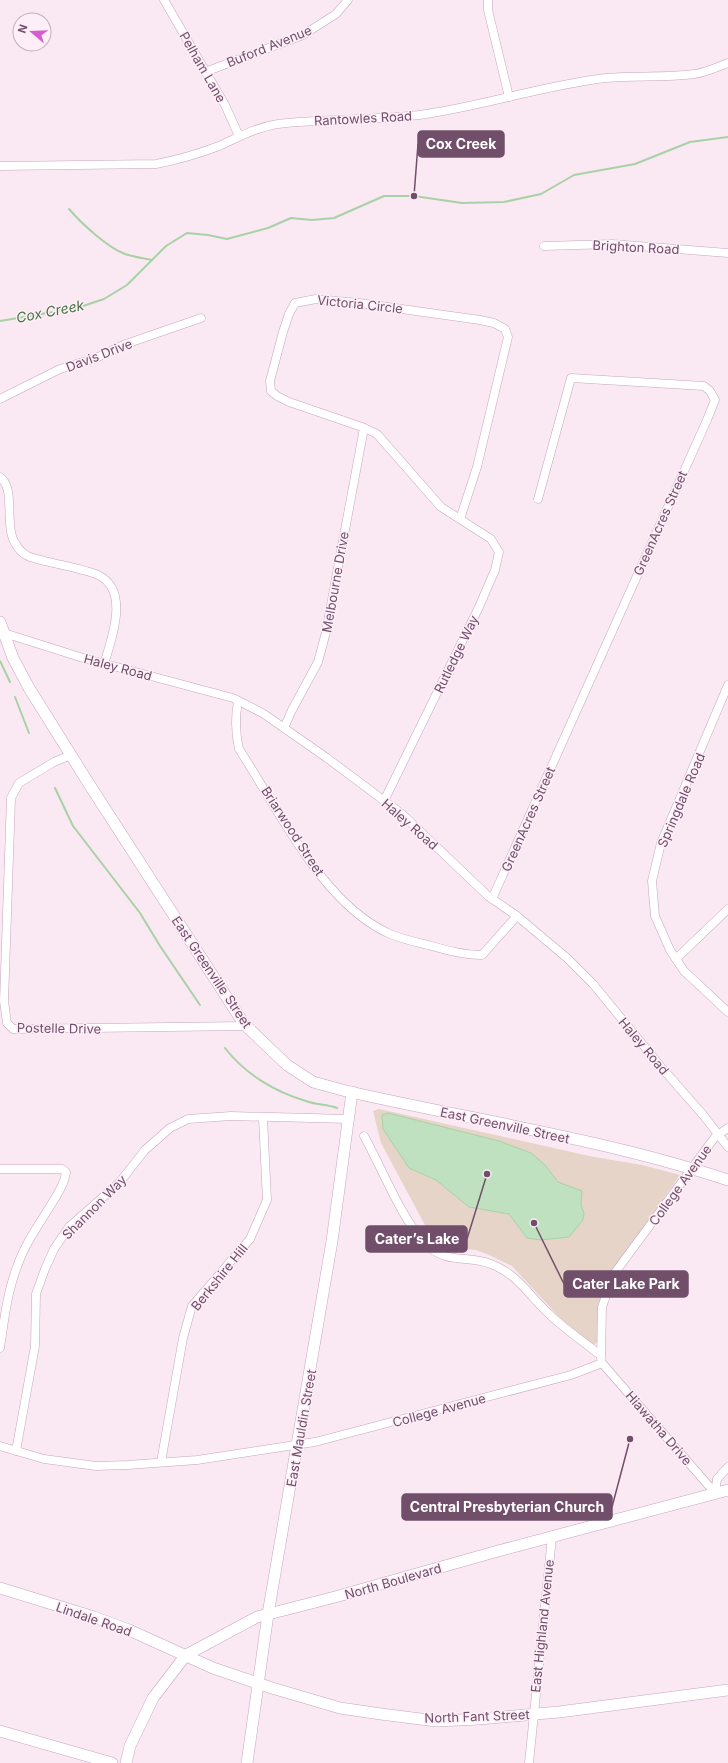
<svg xmlns="http://www.w3.org/2000/svg" width="728" height="1763" font-family="Inter,sans-serif">
<style>
.green{fill:#e6d4c8}
.water{fill:#c0e1bf;stroke:#a8d2a6}
.lines{fill:none;stroke-linecap:round;stroke-linejoin:round}
.stream{stroke:#a8d2a6;stroke-width:2}
.street-casing{stroke:#c3a8bc;stroke-width:9}
.secondary-casing{stroke:#c6a6be;stroke-width:12}
.street{stroke:#fff;stroke-width:8}
.secondary{stroke:#fff;stroke-width:11}
.labels{text-anchor:middle;dominant-baseline:central;stroke-width:3;stroke-linejoin:round;paint-order:stroke}
.street-label{font-size:13px;fill:#714f6b;stroke:#fdeef7}
.water-label{font-size:14px;font-style:italic;fill:#467445;stroke:#fdeef7}
.leader{fill:none;stroke:#714f6b;stroke-width:1.5}
.callout-dot{fill:#714f6b;stroke:#fdeef7;stroke-width:1.5}
.callout{fill:#714f6b;stroke:#714f6b;stroke-width:1.5}
.callout-label{font-size:14px;text-anchor:middle;font-weight:bold;fill:#fff}
</style>
<rect width="100%" height="100%" fill="#fae8f2"/>
<polygon class="green" points="379,1109 589,1156 642,1165 680,1175 617,1265 604,1291 598,1342 593,1345 560,1318 512,1266 489,1255 476,1250 446,1248 433,1240 381,1143 373,1111"/>
<polygon class="water" points="388,1113 499,1141 531,1153 545,1165 558,1182 582,1191 581,1205 584,1213 583,1220 569,1237 540,1240 527,1238 509,1214 469,1207 436,1180 409,1168 383,1129 382,1115"/>
<g class="lines">
<g class="stream">
<path d="M69,209C81,223 108,248 125,254C134,257 143,258 152,260"/>
<polyline points="0,321 77,308 104,299 127,285 166,246 187,233 208,235 227,239 268,228 291,218 312,220 334,218 384,196 414,196 462,203 504,202 541,194 574,175 635,164 690,142 728,137"/>
<polyline points="0,661 10,682"/>
<polyline points="15,697 29,733"/>
<polyline points="55,788 73,826 140,913 160,946 200,1005"/>
<path d="M225,1048C245,1074 275,1092 306,1101C316,1105 327,1104 337,1108"/>
</g>
<g class="street-casing">
<g id="street">
<polyline points="164,0 225,105 239,136"/>
<polyline points="488,0 488,10 509,97"/>
<polyline points="205,72 303,35 336,14 348,0"/>
<path d="M0,166L156,164C177,160 198,154 219,146C239,137 257,127 278,124C327,118 377,121 426,114C487,105 545,85 606,78C635,75 665,78 694,74C705,73 717,67 728,63"/>
<polyline points="544,246 612,244 728,253"/>
<polyline points="0,399 60,369 96,358 123,345 201,318"/>
<path d="M0,477C16,488 4,525 15,543C22,556 31,558 45,561C60,565 84,569 98,575C130,590 112,638 104,664"/>
<polyline points="4,633 83,658 233,698 264,714 327,758 402,814 488,896 517,916 567,958 593,984 662,1068 704,1116 728,1147"/>
<polyline points="728,685 661,843 652,881 655,916 670,950 684,971 728,1012"/>
<path d="M238,701C235,718 235,732 239,749C279,810 322,904 390,934C402,939 416,942 428,945C446,950 463,955 482,955L517,916"/>
<polyline points="284,728 292,710 318,662 326,632 364,428"/>
<polyline points="71,755 54,762 19,783 11,798 4,1001 7,1023 13,1029 246,1026"/>
<polyline points="384,801 479,607 495,570 499,552 491,539 441,507 377,434 362,427 289,402 277,396 271,391 270,381 283,332 289,314 295,303 316,299 359,303 480,320 494,323 505,329 508,337 477,467 460,519"/>
<polyline points="492,899 707,420 715,400 710,391 704,386 571,378 538,499"/>
<polyline points="676,959 728,909"/>
<path d="M364,1136C382,1168 400,1216 424,1242C446,1266 466,1254 491,1264C518,1274 530,1297 550,1315C566,1330 584,1342 600,1355"/>
<path d="M0,1169H62L66,1172C65,1184 55,1198 49,1208C37,1227 24,1246 17,1267C7,1293 4,1321 0,1348"/>
<polyline points="601,1358 602,1307 614,1274 715,1137 728,1128"/>
<polyline points="602,1363 715,1493"/>
<polyline points="0,1446 44,1459 96,1466 128,1465 197,1460 315,1442 571,1375 602,1363"/>
<polyline points="16,1451 35,1346 36,1294 45,1269 54,1249 69,1227 119,1183 145,1150 170,1128 188,1119 231,1116 348,1119"/>
<polyline points="161,1462 183,1338 192,1306 250,1239 267,1200 263,1118"/>
<polyline points="715,1493 717,1479 728,1467"/>
<polyline points="529,1763 552,1537"/>
</g>
</g>
<g class="secondary-casing">
<g id="secondary">
<path d="M0,622L13,658L29,688L89,784L244,1024L287,1065L313,1082L346,1091C473,1120 604,1139 728,1180"/>
<polyline points="0,1588 94,1617 129,1630 213,1668 272,1688 340,1708 381,1714 436,1721 479,1719 559,1712 728,1690"/>
<polyline points="0,1731 112,1763"/>
<polyline points="126,1763 130,1746 153,1698 186,1655 257,1617 335,1597 498,1551 728,1490"/>
<polyline points="247,1763 268,1614 332,1241 352,1092"/>
</g>
</g>
<use href="#street" class="street"/>
<use href="#secondary" class="secondary"/>
</g>
<g class="labels">
<g class="street-label">
<text transform="translate(269 46) rotate(-22)">Buford Avenue</text>
<text transform="translate(203 67) rotate(60)">Pelham Lane</text>
<text transform="translate(363 118) rotate(-3)">Rantowles Road</text>
<text transform="translate(636 247) rotate(3)">Brighton Road</text>
<text transform="translate(360 304) rotate(6)">Victoria Circle</text>
<text transform="translate(99 355) rotate(-21)">Davis Drive</text>
<text transform="translate(660 523) rotate(-66)">GreenAcres Street</text>
<text transform="translate(335 582) rotate(-80)">Melbourne Drive</text>
<text transform="translate(456 654) rotate(-64)">Rutledge Way</text>
<text transform="translate(118 667) rotate(15)">Haley Road</text>
<text transform="translate(681 800) rotate(-67)">Springdale Road</text>
<text transform="translate(528 819) rotate(-66)">GreenAcres Street</text>
<text transform="translate(410 824) rotate(41)">Haley Road</text>
<text transform="translate(293 831) rotate(57)">Briarwood Street</text>
<text transform="translate(212 972) rotate(56)">East Greenville Street</text>
<text transform="translate(59 1028) rotate(1)">Postelle Drive</text>
<text transform="translate(644 1046) rotate(50)">Haley Road</text>
<text transform="translate(505 1125) rotate(12)">East Greenville Street</text>
<text transform="translate(680 1185) rotate(-54)">College Avenue</text>
<text transform="translate(94 1207) rotate(-45)">Shannon Way</text>
<text transform="translate(219 1277) rotate(-51)">Berkshire Hill</text>
<text transform="translate(439 1410) rotate(-15)">College Avenue</text>
<text transform="translate(301 1428) rotate(-80)">East Mauldin Street</text>
<text transform="translate(659 1428) rotate(49)">Hiawatha Drive</text>
<text transform="translate(393 1581) rotate(-16)">North Boulevard</text>
<text transform="translate(94 1619) rotate(19)">Lindale Road</text>
<text transform="translate(542 1626) rotate(-84)">East Highland Avenue</text>
<text transform="translate(477 1716) rotate(-2)">North Fant Street</text>
</g>
<g class="water-label">
<text transform="translate(50 311) rotate(-11)">Cox Creek</text>
</g>
</g>
<path class="leader" d="M414 196L418 144M487 1174L467 1239M534 1223L564 1284M630 1439L612 1507"/>
<g class="callout-dot">
<circle cx="414" cy="196" r="4"/>
<circle cx="487" cy="1174" r="4"/>
<circle cx="534" cy="1223" r="4"/>
<circle cx="630" cy="1439" r="4"/>
</g>
<g class="callout">
<rect x="418" y="131" width="86" height="26" rx="4"/>
<rect x="366" y="1226" width="101" height="26" rx="4"/>
<rect x="564" y="1271" width="124" height="26" rx="4"/>
<rect x="402" y="1494" width="210" height="26" rx="4"/>
</g>
<g class="callout-label">
<text x="461" y="149">Cox Creek</text>
<text x="417" y="1244">Cater’s Lake</text>
<text x="626" y="1289">Cater Lake Park</text>
<text x="507" y="1512">Central Presbyterian Church</text>
</g>
<g transform="translate(32 32) rotate(289)"><circle r="19" fill="#fdeef7" stroke="#c5aebf"/>
<path d="M0-3L7 15L0 10L-7 15Z" fill="#d55dd0"/>
<text y="-6" font-size="11" font-weight="bold" text-anchor="middle" fill="#714f6b">N</text>
</g>
</svg>
